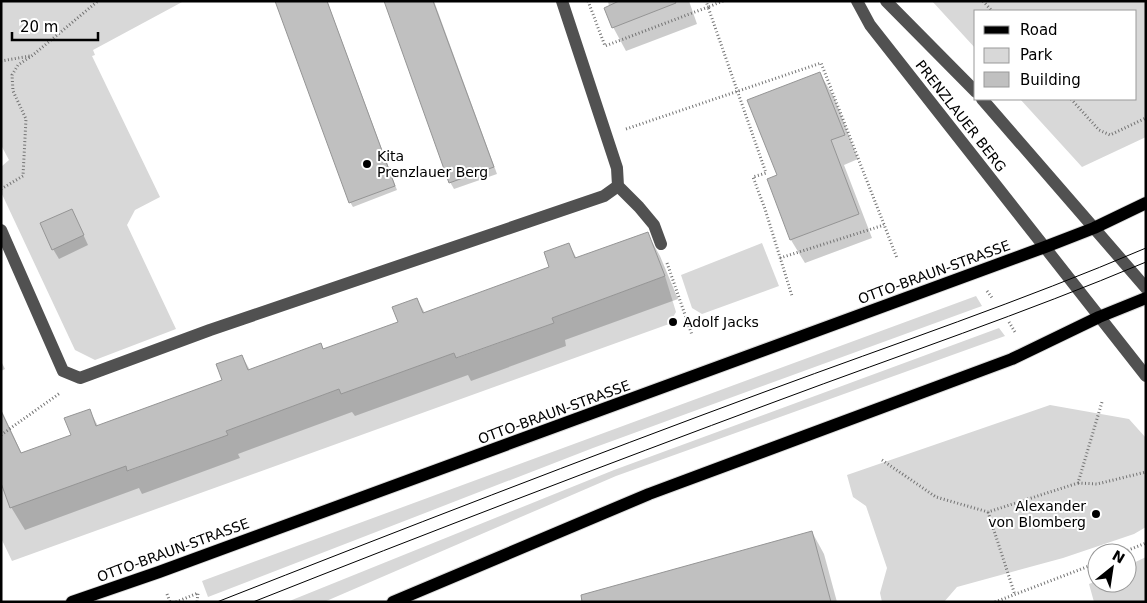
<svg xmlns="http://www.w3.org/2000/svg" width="1147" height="603" font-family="'DejaVu Sans',sans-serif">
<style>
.green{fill:#d8d8d8}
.shadow{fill:#0003}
.building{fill:#c0c0c0;stroke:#959595}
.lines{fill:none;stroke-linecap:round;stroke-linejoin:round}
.major-casing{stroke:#dbdbdb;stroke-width:14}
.path{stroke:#737373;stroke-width:3;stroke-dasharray:1 2.5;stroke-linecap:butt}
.minor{stroke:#515151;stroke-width:12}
.major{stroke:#000;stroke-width:12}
.tram{stroke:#000;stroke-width:1}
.poi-dot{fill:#000;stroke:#fff;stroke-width:2}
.labels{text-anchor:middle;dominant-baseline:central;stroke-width:4;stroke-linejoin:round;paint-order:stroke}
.street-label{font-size:14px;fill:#000;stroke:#fff}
.poi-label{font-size:14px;fill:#000;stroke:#fff;text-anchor:start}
</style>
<rect width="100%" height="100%" fill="#fff"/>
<g class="green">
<polygon points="1,1 184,1 93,50 95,55 92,56 160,197 135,210 127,225 176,329 95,360 75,350 1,192 1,167 9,160 1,145"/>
<polygon points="932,1 1146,1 1146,137 1082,167 1020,99 1136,99 1136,11 976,11 976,49"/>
<polygon points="762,243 779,286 702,314 692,308 681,275"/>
<polygon points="665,276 676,312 669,324 12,561 1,538 1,483 126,466 128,471 227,435 226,431 339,389 341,394 454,353 457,358 554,323 552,318"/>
<polygon points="976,296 982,306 593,448 208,597 202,581"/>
<polygon points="999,328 1005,336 616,476 324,602 287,602 614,470"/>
<polygon points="1050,405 1129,419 1146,438 1146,527 1134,534 1063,558 957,587 944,602 882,602 880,593 887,568 866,506 853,497 847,475"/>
<polygon points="1146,557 1146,602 1094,602 1089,584 1097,581 1097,583 1127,583 1127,566"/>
</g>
<g class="shadow">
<polygon points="327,1 397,190 353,207 350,202"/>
<polygon points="385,1 434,1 497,174 454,189 450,182"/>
<polygon points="608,1 689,1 697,24 626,51 613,27"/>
<polygon points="820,74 834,97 858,159 844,165 872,238 805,263 791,240 769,179 778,176"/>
<polygon points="77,221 88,245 59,259 53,249"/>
<polygon points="647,233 660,256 678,299 565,340 566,346 471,381 468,375 355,416 352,412 238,454 240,458 142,494 139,488 25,530 11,507 1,479 1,409 22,454 72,436 90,411 98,426 223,381 242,356 250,370 321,345 324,350 399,323 417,299 425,313 551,267 569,244 577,259"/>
<polygon points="1,361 5,369 1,371"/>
<polygon points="812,532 824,554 837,602 594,602"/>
</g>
<g class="building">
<polygon points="275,1 327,1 395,186 349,203"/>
<polygon points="384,1 433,1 494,167 449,183"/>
<polygon points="619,1 675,1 676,3 612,28 604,8"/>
<polygon points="820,72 845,135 831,140 859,214 790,240 767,179 777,175 747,100"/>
<polygon points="72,209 84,235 52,250 40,223"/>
<polygon points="648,232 665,276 552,318 554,323 456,358 454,353 341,394 339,389 226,431 228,435 127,471 126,466 10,508 1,483 1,411 21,453 71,435 64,418 90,409 96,426 222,380 216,364 242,355 248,370 321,343 323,349 398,322 392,307 417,298 423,313 549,267 544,252 569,243 575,258"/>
<polygon points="812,531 831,602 582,602 581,595"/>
</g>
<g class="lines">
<g class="major-casing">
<g id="major">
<polyline points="72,602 159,572 1045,247 1094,228 1146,203"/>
<polyline points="393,602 649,494 1012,359 1099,317 1146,298"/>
</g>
</g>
<g class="path">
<polyline points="588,1 605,46 708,7 706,1"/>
<polyline points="723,1 708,7 766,173 753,177 765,209 792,296"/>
<polyline points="983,1 992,11"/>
<polyline points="1,61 30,56"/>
<polyline points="1071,99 1099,130 1110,135 1146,118"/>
<polyline points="626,129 821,63 897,258"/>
<polyline points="1,189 23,176 26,119 13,91 12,75 18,65 33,55 98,1"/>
<polyline points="780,258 884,225"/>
<polyline points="667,263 692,335"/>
<polyline points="987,291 993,299"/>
<polyline points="1009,322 1015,332"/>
<polyline points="1,435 60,393"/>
<polyline points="882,460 936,497 988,512 1078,483 1102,402"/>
<polyline points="1078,483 1097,484 1146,472"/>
<polyline points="988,512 1015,595"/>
<polyline points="1121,553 1146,543"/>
<polyline points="167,594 170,602"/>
<polyline points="176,602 198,593 197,602"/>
<polyline points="995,602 1097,563"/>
</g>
<g class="minor">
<polyline points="562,1 617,168 618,186 639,207 654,225 661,244"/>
<polyline points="857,1 870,25 1146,376"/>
<polyline points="886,1 976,92"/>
<polyline points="982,99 1146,288"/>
<polyline points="1,230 63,371 80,378 210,330 604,196 618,186"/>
</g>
<use href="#major" class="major"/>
<g class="tram">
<path d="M217,602C400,530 583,459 767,391C894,344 1022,301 1146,248"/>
<path d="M253,602C427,533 602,466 777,401C900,355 1025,313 1146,262"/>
</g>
</g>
<g class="poi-dot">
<circle cx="367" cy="164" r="5"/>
<circle cx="673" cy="322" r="5"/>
<circle cx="1096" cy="514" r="5"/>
</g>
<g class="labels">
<g class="street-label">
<text transform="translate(961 116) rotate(52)">PRENZLAUER BERG</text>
<text transform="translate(934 272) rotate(-20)">OTTO-BRAUN-STRASSE</text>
<text transform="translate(554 412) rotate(-20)">OTTO-BRAUN-STRASSE</text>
<text transform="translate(173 550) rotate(-20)">OTTO-BRAUN-STRASSE</text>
</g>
<g class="poi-label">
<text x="377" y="156">Kita<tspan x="377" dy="16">Prenzlauer Berg</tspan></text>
<text x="683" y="322">Adolf Jacks</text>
<text x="1086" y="506" text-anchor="end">Alexander<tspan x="1086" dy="16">von Blomberg</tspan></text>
</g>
</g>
<rect width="1147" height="603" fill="none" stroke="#000000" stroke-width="5"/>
<rect x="974" y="10" width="162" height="90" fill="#ffffff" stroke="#999999"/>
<rect x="984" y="26" width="25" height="8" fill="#000000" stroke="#999999"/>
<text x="1020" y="35" font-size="15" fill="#000000">Road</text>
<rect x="984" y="48" width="25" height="15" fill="#d8d8d8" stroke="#999999"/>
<text x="1020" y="60" font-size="15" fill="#000000">Park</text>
<rect x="984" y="72" width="25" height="15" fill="#c0c0c0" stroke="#999999"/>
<text x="1020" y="85" font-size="15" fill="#000000">Building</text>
<g transform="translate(1112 568) rotate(30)"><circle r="24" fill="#ffffff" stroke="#999999"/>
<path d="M0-4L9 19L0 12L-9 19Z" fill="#000000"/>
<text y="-8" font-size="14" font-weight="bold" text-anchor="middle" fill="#000000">N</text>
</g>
<path d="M12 32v8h86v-8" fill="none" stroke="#000000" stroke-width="2.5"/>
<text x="20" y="32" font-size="15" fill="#000000" stroke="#ffffff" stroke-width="4" paint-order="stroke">20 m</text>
</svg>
